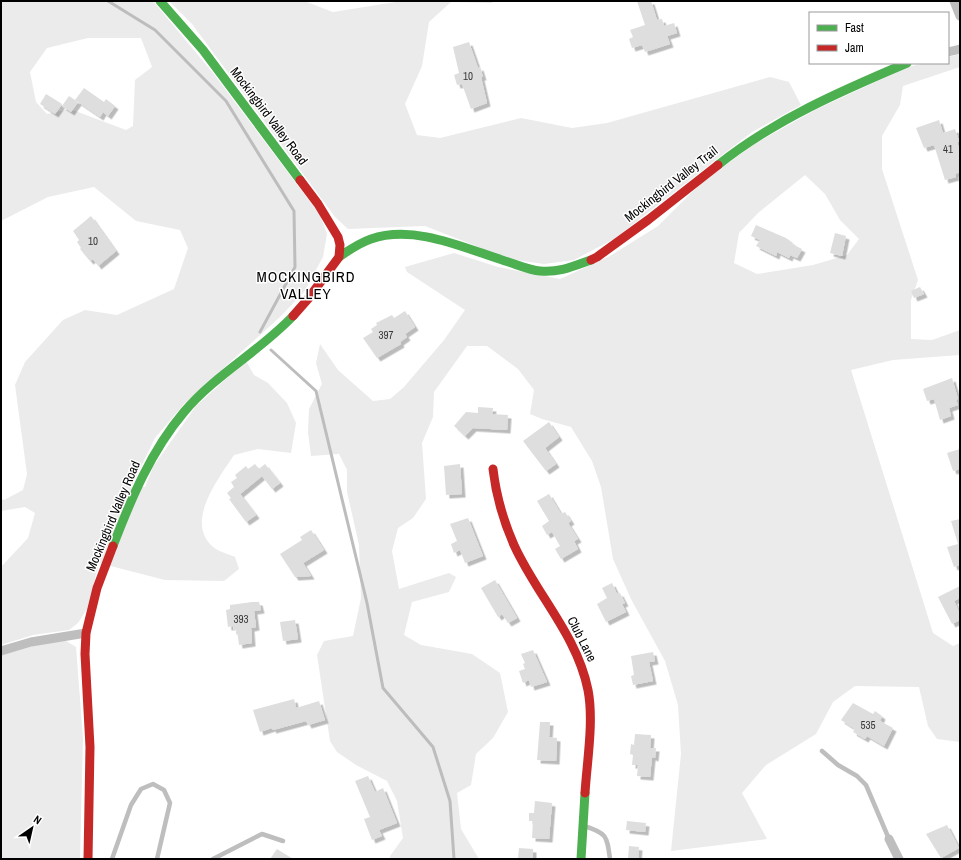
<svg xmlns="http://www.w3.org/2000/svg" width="961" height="860" font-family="'Archivo Narrow',sans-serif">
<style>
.green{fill:#ebebeb;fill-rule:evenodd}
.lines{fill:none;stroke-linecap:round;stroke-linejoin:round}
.stream{stroke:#bdbdbd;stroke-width:3}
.building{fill:#dedede;filter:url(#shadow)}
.lane{stroke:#bebebe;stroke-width:4.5}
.street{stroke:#bebebe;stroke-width:9}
.fast{stroke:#4caf50;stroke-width:9}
.jam{stroke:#c62828;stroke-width:9}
.labels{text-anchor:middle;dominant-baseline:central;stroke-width:3;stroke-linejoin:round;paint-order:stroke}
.number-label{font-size:11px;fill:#383838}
.street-label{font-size:13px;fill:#000;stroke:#fff}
.quarter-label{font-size:15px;letter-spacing:1px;fill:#000;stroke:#fff}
</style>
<defs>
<filter id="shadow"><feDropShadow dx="3.5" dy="3.5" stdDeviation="0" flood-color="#0004"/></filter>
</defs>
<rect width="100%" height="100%" fill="#fff"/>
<g class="green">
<path d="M1,1H153L213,73L320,215L327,234L323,257L304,292L280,317L185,403L155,438L131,487H145L153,467L196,406L246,361L254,375L268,383L287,403L296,423L291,453L258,449L234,455C219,478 185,521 212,546C217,551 228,554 235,557L239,569L224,581L165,580L99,563L87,609L78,623L69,630L33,635L1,645V567L28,538L35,513L25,507L1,511V499L4,500L23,490L27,474L15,385L25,362L63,320L85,310L117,315L174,289L188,248L180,230L136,221L94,187L48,197L1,221ZM88,38H141L152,67L135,80L133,126L126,130L70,109L47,114L36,102L30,72L47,48Z"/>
<polygon points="169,1 304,1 333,12 402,1 493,1 492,3 451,2 429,22 422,66 405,104 417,135 440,138 521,118 572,128 607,123 770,77 789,82 801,105 752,132 614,239 574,260 544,264 509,259 425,226 348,229 335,217 192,24"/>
<path d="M960,54V67L903,86L900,105L882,136V169L918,280L911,300V339L932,340L960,330V355L893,360L851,370L933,633L953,646L960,643V742L937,739L928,726L919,687L855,686L833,702L816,734L766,765L742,793L767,839L671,851L681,754L678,705L665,661L631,599L613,559L601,487L592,461L571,427L542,419L530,414L534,390L518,369L487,346H467L434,392L433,417L422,443L426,499L413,518L398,528L392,551L399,589L449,573L456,577L449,592L412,602L404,635L421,645L472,654L500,673L508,712L493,738L476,754L471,785L457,793L461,829L479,859H390V856L403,838L397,801L387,781L356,765L337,752L330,741L317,655L324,641L353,636L361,598L359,545L347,492V470L339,454L311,456L308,432L309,409L322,384L316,363L320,344L338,370L373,401L390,399L404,387L444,340L465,310L407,272L405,267L454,253L498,267L560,279L610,256L658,226L702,182L756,143L817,109L908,67L925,63H948V57ZM805,175L825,194L840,220L859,239L847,255L813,265L757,274L734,263L739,233L758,213Z"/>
<polygon points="61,638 76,647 83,738 80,859 1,859 1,655"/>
</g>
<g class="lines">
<g class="stream">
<polyline points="108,1 155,30 226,101 294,211 295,267 260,332"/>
<polyline points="271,350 316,391 367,603 383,688 433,747 450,801 454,859"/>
</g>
</g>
<g class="building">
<polygon points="637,1 651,1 657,20 662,19 664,26 674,23 677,33 667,36 670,44 645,52 642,45 632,48 629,39 633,37 630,30 645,25"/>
<polygon points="469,42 478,68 480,67 483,77 481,77 487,103 471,109 462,84 457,85 454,75 459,73 453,47"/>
<polygon points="84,88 104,102 106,99 115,106 108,116 103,112 100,117 75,100"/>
<polygon points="46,94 62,104 55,114 40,104"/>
<polygon points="69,96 78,102 71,112 62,106"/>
<polygon points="939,120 943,133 955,129 959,141 957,142 960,151 960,172 955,174 956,177 945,180 934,145 924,148 916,128"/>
<polygon points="91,216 116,251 98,266 93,259 90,261 80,249 81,248 77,242 79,240 73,231"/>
<polygon points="756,225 786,238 793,243 792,244 802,249 797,258 790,255 789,258 777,252 776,256 756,246 760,240 751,236"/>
<polygon points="835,233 846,236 842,256 830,253"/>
<polygon points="920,287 924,294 914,298 911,291"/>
<polygon points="405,311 415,327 405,334 407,337 400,342 401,344 377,358 363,338 373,332 371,329 377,325 376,323 392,315 394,318"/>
<polygon points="952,378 958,399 956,400 958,405 949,408 951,416 940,420 934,399 927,401 923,389"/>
<polygon points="478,407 493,408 492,414 508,415 507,430 473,428 465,436 454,426 466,412 478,413"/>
<polygon points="549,422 559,437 545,448 556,464 546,471 523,441"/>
<polygon points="960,449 960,469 953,471 947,453"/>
<polygon points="255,464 259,469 265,464 280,483 272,489 262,476 240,494 256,515 246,522 229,499 231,498 227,493 234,487 231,482 237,478 235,475 246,466 248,469"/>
<polygon points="460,464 462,494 446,495 444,466"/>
<polygon points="549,494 561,514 565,512 571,521 568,523 578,539 574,541 578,549 561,559 555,549 560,546 552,532 547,535 542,526 549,521 537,501"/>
<polygon points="468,518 483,556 465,563 460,550 454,553 451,544 457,541 450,524"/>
<polygon points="960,519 960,565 954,567 947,547 958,544 951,521"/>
<polygon points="311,530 324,550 303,563 311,576 295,577 280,554 302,540 300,537"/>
<polygon points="495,580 517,618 508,623 502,614 498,617 481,588"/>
<polygon points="612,583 617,594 620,593 625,603 622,604 626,612 606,622 597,604 607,598 602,588"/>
<polygon points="960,586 960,598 954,601 960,614 960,620 952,624 938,597"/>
<polygon points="252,602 259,602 261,610 254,611 256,627 251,628 252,643 239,645 237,630 233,631 233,626 228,627 226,610 230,609 230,605"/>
<polygon points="295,620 298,639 283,641 280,622"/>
<polygon points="533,650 547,682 531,687 529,680 523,683 519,671 525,669 523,664 525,663 521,654"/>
<polygon points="653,652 655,661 649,662 653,681 633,685 631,676 634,675 631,656"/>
<polygon points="294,699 296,708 319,701 325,720 308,725 306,721 273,730 272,728 260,732 253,710"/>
<polygon points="853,703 873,714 875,711 882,716 880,721 893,728 884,746 867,736 865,739 853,732 855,729 841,720"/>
<polygon points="540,722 550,722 549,737 557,738 556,761 537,760"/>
<polygon points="635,734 651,735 650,748 656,748 655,758 652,757 650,777 637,776 638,765 632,765 633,755 630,754 631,744 634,745"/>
<polygon points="368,776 375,792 383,788 397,823 379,830 382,836 372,840 364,819 370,817 355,781"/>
<polygon points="535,801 552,803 549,839 532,838 533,821 529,821 529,813 534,813"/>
<polygon points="627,821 646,823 645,832 626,830"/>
<polygon points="947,825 959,848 941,858 926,834"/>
<polygon points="629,846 639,847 638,859 628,859"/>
<polygon points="519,848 533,849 533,859 518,859"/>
<polygon points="277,849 293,859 270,859"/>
</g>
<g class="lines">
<g class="lane">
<polyline points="822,751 838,765 857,776 866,785 889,839"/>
<path d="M584,826C607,833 607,836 610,859"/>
<polyline points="112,859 131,805 141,789 153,784 164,790 170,803 157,859"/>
<polyline points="213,859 262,834 283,841"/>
</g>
<g class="street">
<polyline points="954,1 960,16"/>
<polyline points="948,52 960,49"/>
<polyline points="1,651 31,642 86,633"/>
<polyline points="889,839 899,859"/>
</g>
<g class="fast">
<polyline points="160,1 203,50 300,180"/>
<path d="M718,165C774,120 841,91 907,63"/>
<path d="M339,257C349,250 359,243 371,239C414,224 464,248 505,261C516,264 529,270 540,271C559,273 574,266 591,260"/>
<path d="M113,546C131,499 151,451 184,412C215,375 260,351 293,316"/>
<polyline points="581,859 585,793"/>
</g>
<g class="jam">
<polyline points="591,260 597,257 648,220 718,165"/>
<polyline points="293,316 308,299 339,257 340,245 338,237 318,204 300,180"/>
<path d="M493,469C496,495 503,520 514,545C536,594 577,635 588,690C594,721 587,761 585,793"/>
<polyline points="88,859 90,747 85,654 86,633 97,588 113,546"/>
</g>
</g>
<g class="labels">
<g class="number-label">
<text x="468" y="76">10</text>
<text x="948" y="149">41</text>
<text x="93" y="241">10</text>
<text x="386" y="335">397</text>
<text x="241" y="619">393</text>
<text x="868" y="725">535</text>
</g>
<g class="street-label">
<text transform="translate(269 116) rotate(53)">Mockingbird Valley Road</text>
<text transform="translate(671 184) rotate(-38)">Mockingbird Valley Trail</text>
<text transform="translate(113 516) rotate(-67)">Mockingbird Valley Road</text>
<text transform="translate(582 639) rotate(63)">Club Lane</text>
</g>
<g class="quarter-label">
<text x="306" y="276">MOCKINGBIRD<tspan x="306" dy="17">VALLEY</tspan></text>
</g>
</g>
<rect width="961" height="860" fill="none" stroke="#000000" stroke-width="4"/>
<rect x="809" y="12" width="140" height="52" fill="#ffffff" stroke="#999999"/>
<rect x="817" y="25" width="20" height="6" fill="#4caf50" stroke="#999999"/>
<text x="845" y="32" font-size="12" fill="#000000">Fast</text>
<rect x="817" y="45" width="20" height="6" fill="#c62828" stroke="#999999"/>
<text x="845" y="52" font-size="12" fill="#000000">Jam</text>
<g transform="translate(32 828) rotate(34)" stroke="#ffffff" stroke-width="3" paint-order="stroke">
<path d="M0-3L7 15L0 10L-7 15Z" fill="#000000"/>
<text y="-6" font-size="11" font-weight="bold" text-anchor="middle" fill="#000000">N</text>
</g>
</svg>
